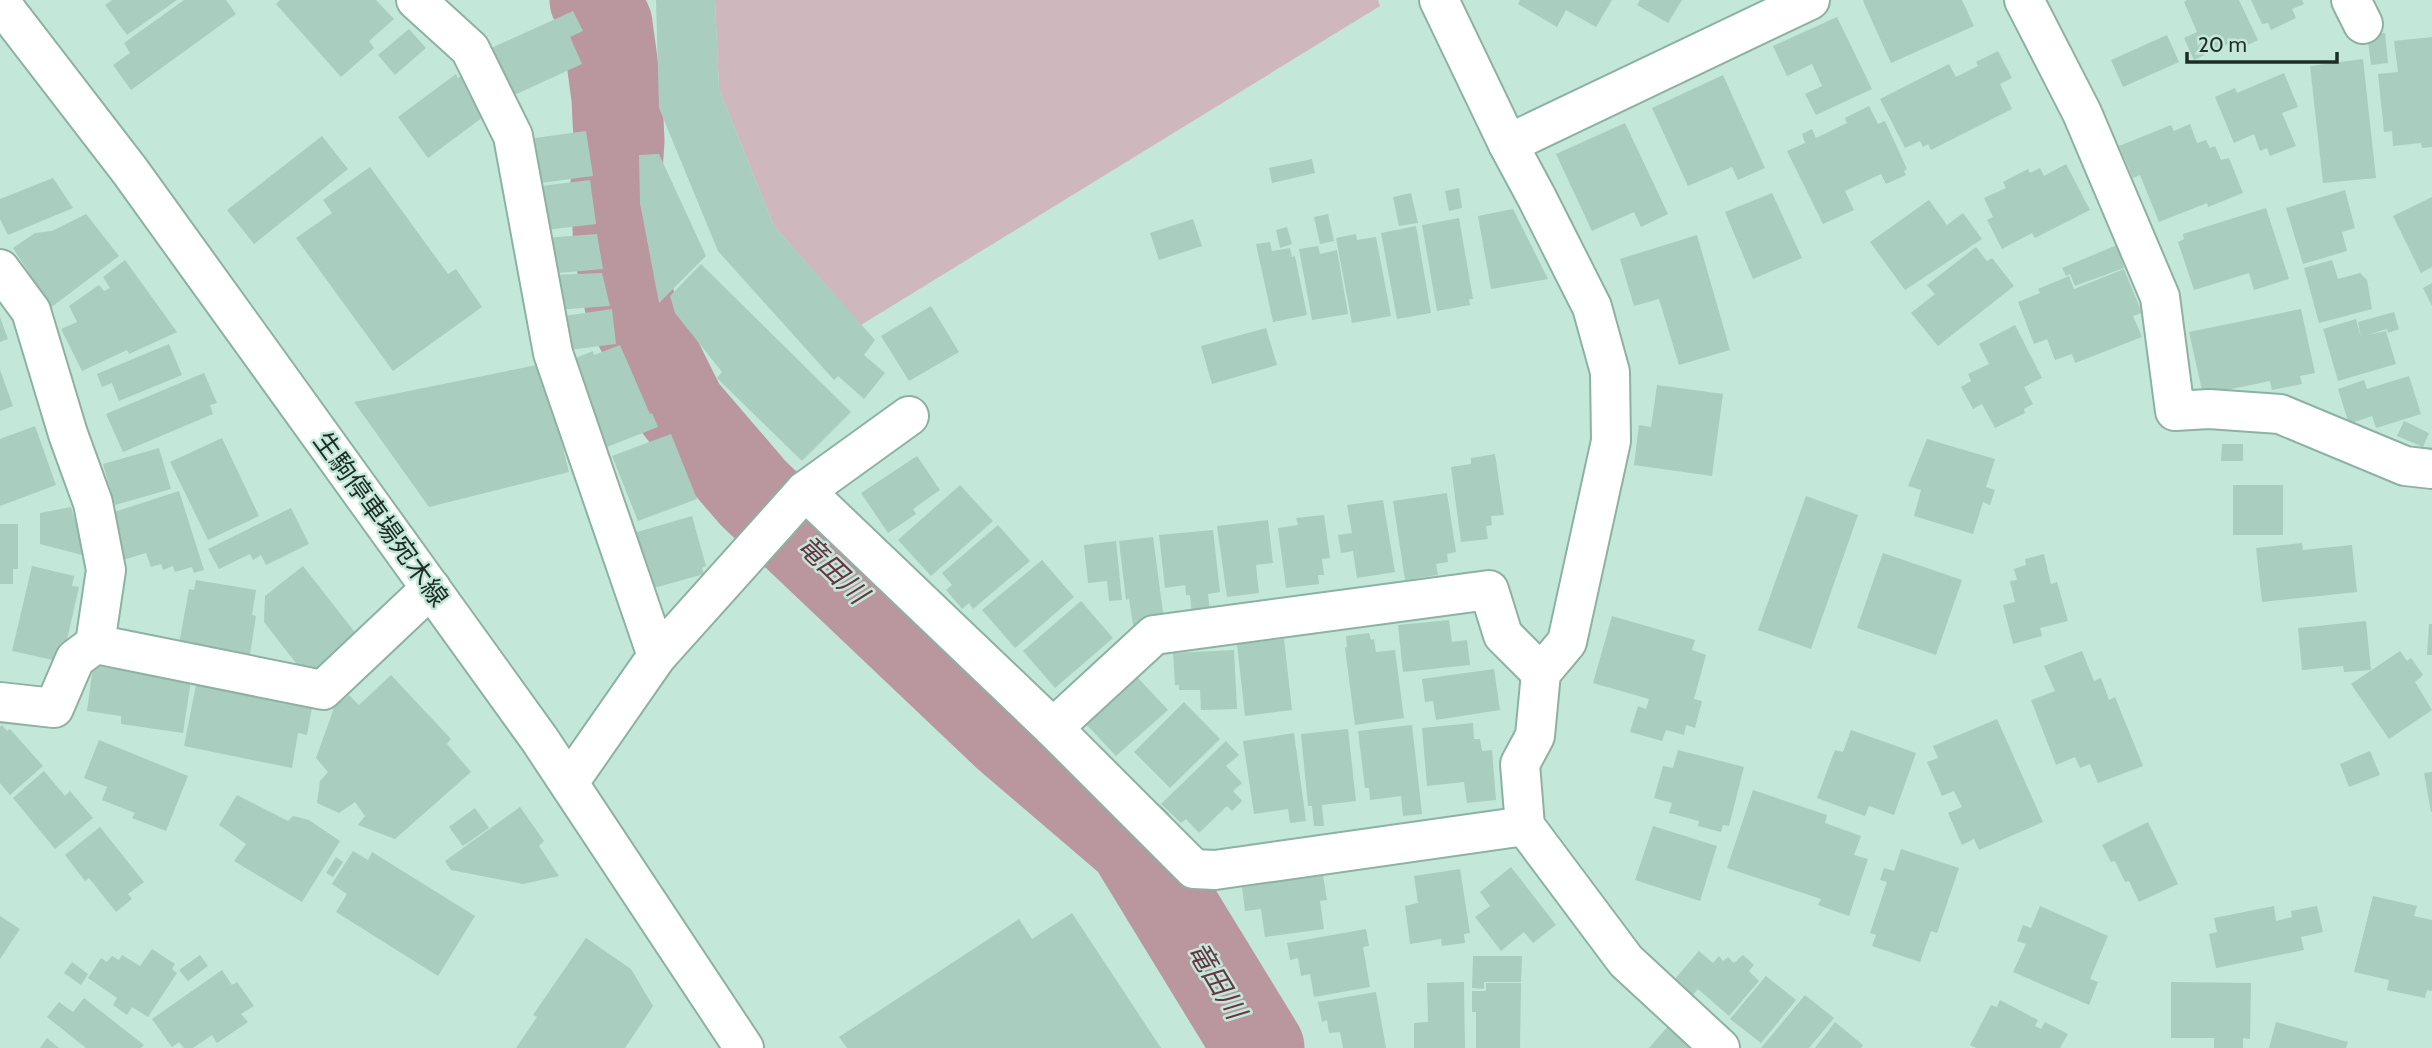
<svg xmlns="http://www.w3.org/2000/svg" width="2432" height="1048" font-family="Cabin,'Noto Sans JP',sans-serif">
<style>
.green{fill:#cfb8bd}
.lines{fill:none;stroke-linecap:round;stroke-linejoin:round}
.river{stroke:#ba979f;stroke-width:91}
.building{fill:#a9cdbf}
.minor-casing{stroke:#8db1a3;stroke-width:42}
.secondary-casing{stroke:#8db1a3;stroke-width:42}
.minor{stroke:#fff;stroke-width:38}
.secondary{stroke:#fff;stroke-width:38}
.labels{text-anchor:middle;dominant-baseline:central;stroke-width:5;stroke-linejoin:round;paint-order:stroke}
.street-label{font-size:26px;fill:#1e2c27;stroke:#c3e8d9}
.water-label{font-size:28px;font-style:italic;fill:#673544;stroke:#c3e8d9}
</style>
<rect width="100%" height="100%" fill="#c3e8d9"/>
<polygon class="green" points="715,0 1378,0 1380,6 861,325 774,226 719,89"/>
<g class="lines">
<polyline class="river" points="595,0 607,24 617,98 619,141 616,184 619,249 631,309 681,409 753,493 1009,736 1133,842 1259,1048"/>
</g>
<g class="building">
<polygon points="112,0 177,0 127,35 105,5"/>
<polygon points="184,0 226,0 236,14 131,90 113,65 130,53 124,43"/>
<polygon points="280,0 376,0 394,19 369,41 374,48 341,77 276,4"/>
<polygon points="656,0 715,0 719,89 774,226 875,340 864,355 885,373 864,399 838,376 834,380 718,251 659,108"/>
<polygon points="1520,0 1612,0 1596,27 1566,10 1557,27 1518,4"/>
<polygon points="1640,0 1682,0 1668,23 1637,5"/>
<polygon points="1864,0 1962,0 1974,26 1891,63 1863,1"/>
<polygon points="2187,0 2239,0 2258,40 2239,49 2234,41 2194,60 2184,38 2197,32 2184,2"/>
<polygon points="2251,0 2302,0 2304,4 2292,9 2296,18 2271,30 2268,23 2262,24"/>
<polygon points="573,11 583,31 570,37 582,64 510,97 489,49"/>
<polygon points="1837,17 1872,89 1816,115 1805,94 1822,86 1812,64 1787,76 1773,46"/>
<polygon points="409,29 426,48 395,75 378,55"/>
<polygon points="2385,33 2388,63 2371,65 2367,34"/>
<polygon points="2167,35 2179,62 2123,87 2111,60"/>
<polygon points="2432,37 2432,147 2422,148 2421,143 2393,146 2392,131 2384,132 2378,74 2398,72 2394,41"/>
<polygon points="1998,51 2012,78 2000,84 2012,109 1931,150 1928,144 1923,147 1920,141 1905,148 1880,99 1949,64 1956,77 1978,66 1976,62"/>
<polygon points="2363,59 2376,178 2323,183 2310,66"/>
<polygon points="467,71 487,114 428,158 398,117 456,74 458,78"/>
<polygon points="2284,73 2298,107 2282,113 2296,146 2270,156 2267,148 2260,151 2254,134 2234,143 2215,97 2235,88 2237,93"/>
<polygon points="1723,75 1765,168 1738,180 1732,167 1688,186 1652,108"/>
<polygon points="1869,106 1878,124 1885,121 1907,169 1904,171 1906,175 1886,184 1881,174 1845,191 1854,210 1823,224 1787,151 1805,143 1802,134 1812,129 1816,138 1847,123 1845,118"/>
<polygon points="1625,123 1668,214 1641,227 1634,212 1592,231 1556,154"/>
<polygon points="2190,124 2197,143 2206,140 2210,148 2215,146 2221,160 2229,158 2243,193 2208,207 2207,203 2159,222 2140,175 2133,178 2119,146 2171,125 2174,131"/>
<polygon points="586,131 593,176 541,183 535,138"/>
<polygon points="322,136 348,169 254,244 227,210"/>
<polygon points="659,154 706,256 659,303 640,203 639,155"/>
<polygon points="1312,159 1315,173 1272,183 1269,168"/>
<polygon points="2066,164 2090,210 2035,238 2032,233 2002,249 1987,220 1993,217 1984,198 2006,188 2003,182 2028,169 2030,173 2040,168 2044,176"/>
<polygon points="370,167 448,274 456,269 482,307 393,371 296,238 332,213 323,200"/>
<polygon points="53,178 73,208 8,235 0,219 0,199"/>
<polygon points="590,180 596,224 546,230 541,186"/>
<polygon points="1459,188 1462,208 1449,211 1445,191"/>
<polygon points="2345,190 2355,228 2342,232 2347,251 2303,264 2286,208"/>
<polygon points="1411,193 1418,223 1399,226 1393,197"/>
<polygon points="1772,193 1802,258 1753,279 1725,212"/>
<polygon points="2432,197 2432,267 2421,273 2393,216"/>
<polygon points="1929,200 1947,225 1963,213 1982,239 1905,290 1870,242"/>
<polygon points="2266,208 2289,279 2254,290 2249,273 2194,290 2178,242 2184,239 2183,234"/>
<polygon points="1513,209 1548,279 1491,289 1478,216"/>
<polygon points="86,214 119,256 45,312 28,279 31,276 13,248 35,233 52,231"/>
<polygon points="1328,214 1334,241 1320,244 1314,217"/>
<polygon points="1459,218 1473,299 1469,299 1470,305 1437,311 1422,225"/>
<polygon points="1193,219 1202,246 1159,260 1150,233"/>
<polygon points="1416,226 1431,313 1397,319 1381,233"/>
<polygon points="1287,227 1292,244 1280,248 1276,230"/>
<polygon points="597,234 603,269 547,274 544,238"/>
<polygon points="1356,234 1357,240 1376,237 1391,316 1352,323 1336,238"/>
<polygon points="1697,235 1730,350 1679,365 1659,299 1634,306 1620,259"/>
<polygon points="1270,242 1272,251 1290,248 1292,257 1295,256 1307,315 1273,322 1256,244"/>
<polygon points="2117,245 2124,268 2075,286 2070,274 2066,276 2062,268"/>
<polygon points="1318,246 1320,254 1337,250 1348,314 1312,320 1299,249"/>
<polygon points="1976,247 1987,261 1992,258 2014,286 1938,346 1911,313 1935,294 1927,285"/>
<polygon points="125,260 177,332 129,354 127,350 82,371 61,329 77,322 69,306 99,285 104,291 110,288 103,277"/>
<polygon points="2332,260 2338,279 2360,273 2367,280 2372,309 2319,323 2304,268"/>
<polygon points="701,264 851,412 802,461 717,378 722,372 675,313 670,296"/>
<polygon points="2124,269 2142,313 2133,316 2142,337 2075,363 2072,354 2055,360 2047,339 2034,344 2018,302 2040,293 2038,289 2069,276 2074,289"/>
<polygon points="602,273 610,306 555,310 551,275"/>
<polygon points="2432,283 2432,306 2423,288"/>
<polygon points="931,306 959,352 909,381 881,336"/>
<polygon points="612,309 616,344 561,351 557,317"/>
<polygon points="2301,309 2315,373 2300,376 2302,384 2272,390 2270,381 2203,395 2189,332"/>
<polygon points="2394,312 2399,329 2388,333 2387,329 2368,335 2386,331 2396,364 2338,381 2323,329 2356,319 2361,338 2358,322"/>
<polygon points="0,317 8,339 0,342"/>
<polygon points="2015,325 2042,378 2024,387 2033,404 2024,409 2025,413 1995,428 1982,404 1973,409 1961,387 1971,381 1968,374 1989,364 1979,344"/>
<polygon points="1266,328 1277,365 1212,384 1201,346"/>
<polygon points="169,344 182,375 119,401 112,383 102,387 97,374"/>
<polygon points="620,345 650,414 652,413 658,427 607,447 568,361 593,351 594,355"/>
<polygon points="542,364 569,472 429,507 354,402"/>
<polygon points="0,370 13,406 0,411"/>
<polygon points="204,373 217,403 210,405 213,414 123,452 106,414"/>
<polygon points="2409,376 2421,414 2376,428 2372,416 2349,424 2338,389 2364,380 2367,389"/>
<polygon points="1657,385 1723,394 1712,476 1634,465 1639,425 1651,427"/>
<polygon points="2404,421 2429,433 2423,447 2397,436"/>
<polygon points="35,426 56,485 0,506 0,439"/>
<polygon points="671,434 697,499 638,521 612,456"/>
<polygon points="222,438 259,516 208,540 170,462"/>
<polygon points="1927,439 1995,459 1986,487 1995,490 1990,505 1983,502 1973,534 1914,516 1921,490 1908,486"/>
<polygon points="2222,444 2243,444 2243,461 2221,461"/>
<polygon points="159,448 171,489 115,505 103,464"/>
<polygon points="1495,454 1504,515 1491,516 1492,525 1486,526 1488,539 1461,542 1451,467 1471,464 1471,458"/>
<polygon points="917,456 940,490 913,509 916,514 888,533 861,493"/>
<polygon points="960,485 993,521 931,576 898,540"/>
<rect x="2233" y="485" width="50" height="50"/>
<polygon points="179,491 204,570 194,573 192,567 175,572 173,566 163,570 161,564 151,567 146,553 123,560 108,514"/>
<polygon points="1447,493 1456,552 1447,554 1448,562 1436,564 1438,575 1405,580 1393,501"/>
<polygon points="1806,496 1858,515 1811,649 1758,630"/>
<polygon points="1383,500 1395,572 1357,578 1353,551 1341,553 1338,535 1352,533 1347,505"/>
<polygon points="71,507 86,556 40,544 40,513"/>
<polygon points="291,508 309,544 266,565 261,555 253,560 250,554 219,569 208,549"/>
<polygon points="1324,515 1330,558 1322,559 1324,575 1318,575 1319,584 1286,588 1278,528 1298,525 1296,518"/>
<polygon points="692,516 706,566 702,568 704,574 643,591 627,535"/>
<polygon points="1268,520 1273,563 1256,565 1259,593 1227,597 1217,526"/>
<polygon points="0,524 18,524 18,569 13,569 13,584 0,584"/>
<polygon points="998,525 1030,561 973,609 969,603 962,609 946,590 952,585 942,573"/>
<polygon points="1213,530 1220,592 1208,594 1210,611 1192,614 1190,595 1186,595 1185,585 1165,588 1159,535"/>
<polygon points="1153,537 1164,620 1133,625 1129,599 1126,600 1119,541"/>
<polygon points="1116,541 1122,600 1109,601 1107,581 1088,583 1084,545"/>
<polygon points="2302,543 2303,550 2352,545 2357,592 2262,602 2256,548"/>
<polygon points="1883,553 1962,580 1936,655 1857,628"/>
<polygon points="2044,554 2051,584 2057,582 2068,621 2040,628 2042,636 2013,644 2003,605 2015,602 2010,581 2017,580 2014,569 2026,565 2025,559"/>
<polygon points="1042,560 1074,597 1015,648 982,610"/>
<polygon points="32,566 74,576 72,586 79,587 62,662 12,651"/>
<polygon points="303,566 357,635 321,671 299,667 264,622 265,596"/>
<polygon points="196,580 256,590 252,615 256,616 250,655 179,644 189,589 194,590"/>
<polygon points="1081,601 1113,638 1055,688 1023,651"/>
<polygon points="1612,616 1695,640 1692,650 1706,655 1694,699 1702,701 1695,728 1686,725 1684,735 1666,730 1662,741 1630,732 1638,706 1646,709 1649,699 1593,683"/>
<polygon points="1449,620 1452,642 1467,640 1470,665 1403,672 1398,625"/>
<polygon points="2366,621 2371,670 2344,672 2343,666 2302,670 2298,628"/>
<polygon points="2429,624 2432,624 2432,655 2427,655"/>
<polygon points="1369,633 1371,640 1374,639 1376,652 1395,650 1404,718 1355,725 1345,648 1347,647 1346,636"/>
<polygon points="1284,639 1292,710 1245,716 1237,644"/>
<polygon points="1234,650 1237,709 1201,710 1200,690 1179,690 1179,685 1175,685 1173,653"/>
<polygon points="2082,651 2094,681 2101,678 2109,700 2115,697 2143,766 2098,783 2090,764 2080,768 2075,757 2056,765 2031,700 2055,691 2044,666"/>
<polygon points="2400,651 2407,661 2411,658 2423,675 2415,682 2432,710 2389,739 2351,684"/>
<polygon points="93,666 191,680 183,733 121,724 121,716 87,711"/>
<polygon points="1494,669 1500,710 1436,720 1433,701 1425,702 1422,679"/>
<polygon points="391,675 451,739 447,744 471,772 395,839 358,825 365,816 355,802 339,813 317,803 320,781 328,772 316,758 334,708 349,695 359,705"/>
<polygon points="1138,678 1168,710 1116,756 1086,724"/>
<polygon points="196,685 312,708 307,735 298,733 292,768 184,746"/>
<polygon points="1184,702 1220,739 1170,788 1134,752"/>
<polygon points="1997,719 2043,822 1979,850 1974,839 1962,845 1948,813 1962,807 1954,791 1942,796 1927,762 1938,758 1933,746"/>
<polygon points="1473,723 1474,739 1480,739 1482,751 1492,750 1496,800 1467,803 1464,782 1427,786 1422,728"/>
<polygon points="2,725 7,731 10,729 43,766 10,795 0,783 0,727"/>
<polygon points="1412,725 1422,814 1403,816 1401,796 1370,800 1369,788 1365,788 1358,731"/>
<polygon points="1348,729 1356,801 1322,805 1324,826 1314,826 1312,806 1308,806 1301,734"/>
<polygon points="1851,730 1916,753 1894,815 1869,806 1865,816 1817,798 1835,750 1843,752"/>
<polygon points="1294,733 1306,821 1290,823 1288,809 1254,814 1243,741"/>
<polygon points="99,740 188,776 166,831 132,818 135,813 102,800 107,787 84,778"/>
<polygon points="1226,741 1239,755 1226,766 1242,783 1233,791 1242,801 1232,811 1227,806 1199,833 1186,819 1181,823 1161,804"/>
<polygon points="1678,750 1744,767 1729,826 1723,825 1721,832 1698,826 1699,821 1669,813 1672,803 1654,798 1663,766 1673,768"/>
<polygon points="2370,751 2380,775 2349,787 2340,764"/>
<polygon points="44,771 65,796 70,791 93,818 55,849 13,798"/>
<polygon points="2432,772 2432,812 2431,812 2424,773"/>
<polygon points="1753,790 1827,815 1825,823 1861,836 1854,855 1868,859 1849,916 1818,905 1821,899 1727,868"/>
<polygon points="237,795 288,821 293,816 309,820 340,841 302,902 234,861 246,844 219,825"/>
<polygon points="520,807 544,841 539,846 559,876 523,884 451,870 445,861"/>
<polygon points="475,808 489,828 463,846 449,827"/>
<polygon points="2148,822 2178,884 2139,902 2129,881 2125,882 2115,861 2111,862 2102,845"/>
<polygon points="1653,826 1717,846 1700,901 1635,880"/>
<polygon points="100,827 144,882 128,894 132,899 116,912 89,878 85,881 65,855"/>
<polygon points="1901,849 1959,868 1937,933 1931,931 1920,962 1872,946 1876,935 1870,933 1887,882 1880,880 1884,868 1894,871"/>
<polygon points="353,851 368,860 372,852 475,916 438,976 336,912 347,894 332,884"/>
<polygon points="336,857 343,862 333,877 326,873"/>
<polygon points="1511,867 1556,925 1533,943 1524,932 1501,951 1475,917 1490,906 1480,892"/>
<polygon points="1460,869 1470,933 1464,934 1465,943 1442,946 1441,939 1410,944 1405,906 1418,903 1414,876"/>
<polygon points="1323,875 1327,900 1320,901 1324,929 1265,937 1261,909 1245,911 1242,887"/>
<polygon points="2373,896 2417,906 2414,916 2432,920 2432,991 2427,990 2425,998 2387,990 2389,980 2354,972"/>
<polygon points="2040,906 2108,936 2090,979 2098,982 2089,1005 2013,972 2026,944 2017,941 2023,925 2031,928"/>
<polygon points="2274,906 2276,921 2292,917 2291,911 2317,906 2323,932 2301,937 2304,950 2216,968 2209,934 2217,932 2214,918"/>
<polygon points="1072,913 1161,1048 847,1048 839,1037 1019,919 1032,939"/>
<polygon points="0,916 20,929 0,959"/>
<polygon points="1366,929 1369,946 1363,947 1370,987 1314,997 1310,974 1301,976 1298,958 1290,960 1287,943"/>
<polygon points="586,938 631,969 653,1006 625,1048 516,1048 537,1017 533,1015"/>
<polygon points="152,949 175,964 172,969 177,973 148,1017 132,1007 127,1015 113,1005 117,998 88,978 101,958 107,962 112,956 119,960 122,955 140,966"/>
<polygon points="1699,951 1713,963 1719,956 1723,961 1728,957 1734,963 1743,955 1754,965 1749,971 1759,981 1729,1016 1698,989 1692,996 1674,980"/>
<polygon points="200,955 208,966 188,981 179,970"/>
<polygon points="1473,956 1522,956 1521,982 1484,982 1484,989 1472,988"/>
<polygon points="72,962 88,974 81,985 64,973"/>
<polygon points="222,970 232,985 237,982 254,1006 241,1014 248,1022 217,1043 212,1035 193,1048 184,1048 179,1042 172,1047 152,1019"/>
<polygon points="1766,976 1796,1000 1761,1043 1730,1019"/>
<polygon points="1464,982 1465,1048 1414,1048 1414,1023 1428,1022 1427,983"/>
<polygon points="2171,982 2251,983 2250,1039 2243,1038 2243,1048 2214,1048 2214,1038 2171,1038"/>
<polygon points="1486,983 1521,983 1520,1048 1476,1048 1476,1012 1472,1012 1472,991 1486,991"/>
<polygon points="1376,992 1386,1048 1343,1048 1340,1032 1329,1033 1327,1020 1322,1022 1318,1002"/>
<polygon points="1805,995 1834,1018 1809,1048 1761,1048"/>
<polygon points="84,998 144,1045 141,1048 86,1048 47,1017 59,1002 73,1012"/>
<polygon points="2000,1000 2038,1020 2035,1026 2041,1029 2045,1022 2068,1034 2060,1048 1976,1048 1970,1045 1991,1005 1997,1007"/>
<polygon points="1835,1022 1863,1045 1861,1048 1815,1048"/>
<polygon points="2276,1022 2348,1042 2346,1048 2269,1048"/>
<polygon points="1669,1025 1695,1048 1649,1048"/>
<polygon points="47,1038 59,1048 40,1048"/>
</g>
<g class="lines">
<g class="minor-casing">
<g id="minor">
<polyline points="416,0 470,49 513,136 553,353 657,656"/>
<polyline points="1439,0 1508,144 1537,198 1592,307 1610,372 1611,441 1567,642 1541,673 1535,736 1520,764 1525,826 1626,961 1720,1048"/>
<polyline points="2024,0 2082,113 2160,297 2175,411 2209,409 2280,414 2405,466 2432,469"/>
<polyline points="2351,0 2363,24"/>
<polyline points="1508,144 1810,0"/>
<polyline points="0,269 31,311 68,434 93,503 106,570 95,644 323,690 431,588"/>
<polyline points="805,491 1053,728 1154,635 1489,590 1503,635 1541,673"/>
<polyline points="0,702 54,708 75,659 95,644"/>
<polyline points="1053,728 1194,869 1215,870 1525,826"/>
<polyline points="570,781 657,656 805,491 909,416"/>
</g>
</g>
<g class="secondary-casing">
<polyline id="secondary" points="0,2 130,171 540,740 744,1048"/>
</g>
<use href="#minor" class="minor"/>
<use href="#secondary" class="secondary"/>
</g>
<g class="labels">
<g class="street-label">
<text transform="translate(381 519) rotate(54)">生駒停車場宛木線</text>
</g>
<g class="water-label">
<text transform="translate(833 569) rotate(44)">竜田川</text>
<text transform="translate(1217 980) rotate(59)">竜田川</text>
</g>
</g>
<path d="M2187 52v10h150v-10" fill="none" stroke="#1e2c27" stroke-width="3.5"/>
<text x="2198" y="52" font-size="21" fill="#1e2c27" stroke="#c3e8d9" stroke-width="5" paint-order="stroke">20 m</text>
</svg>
